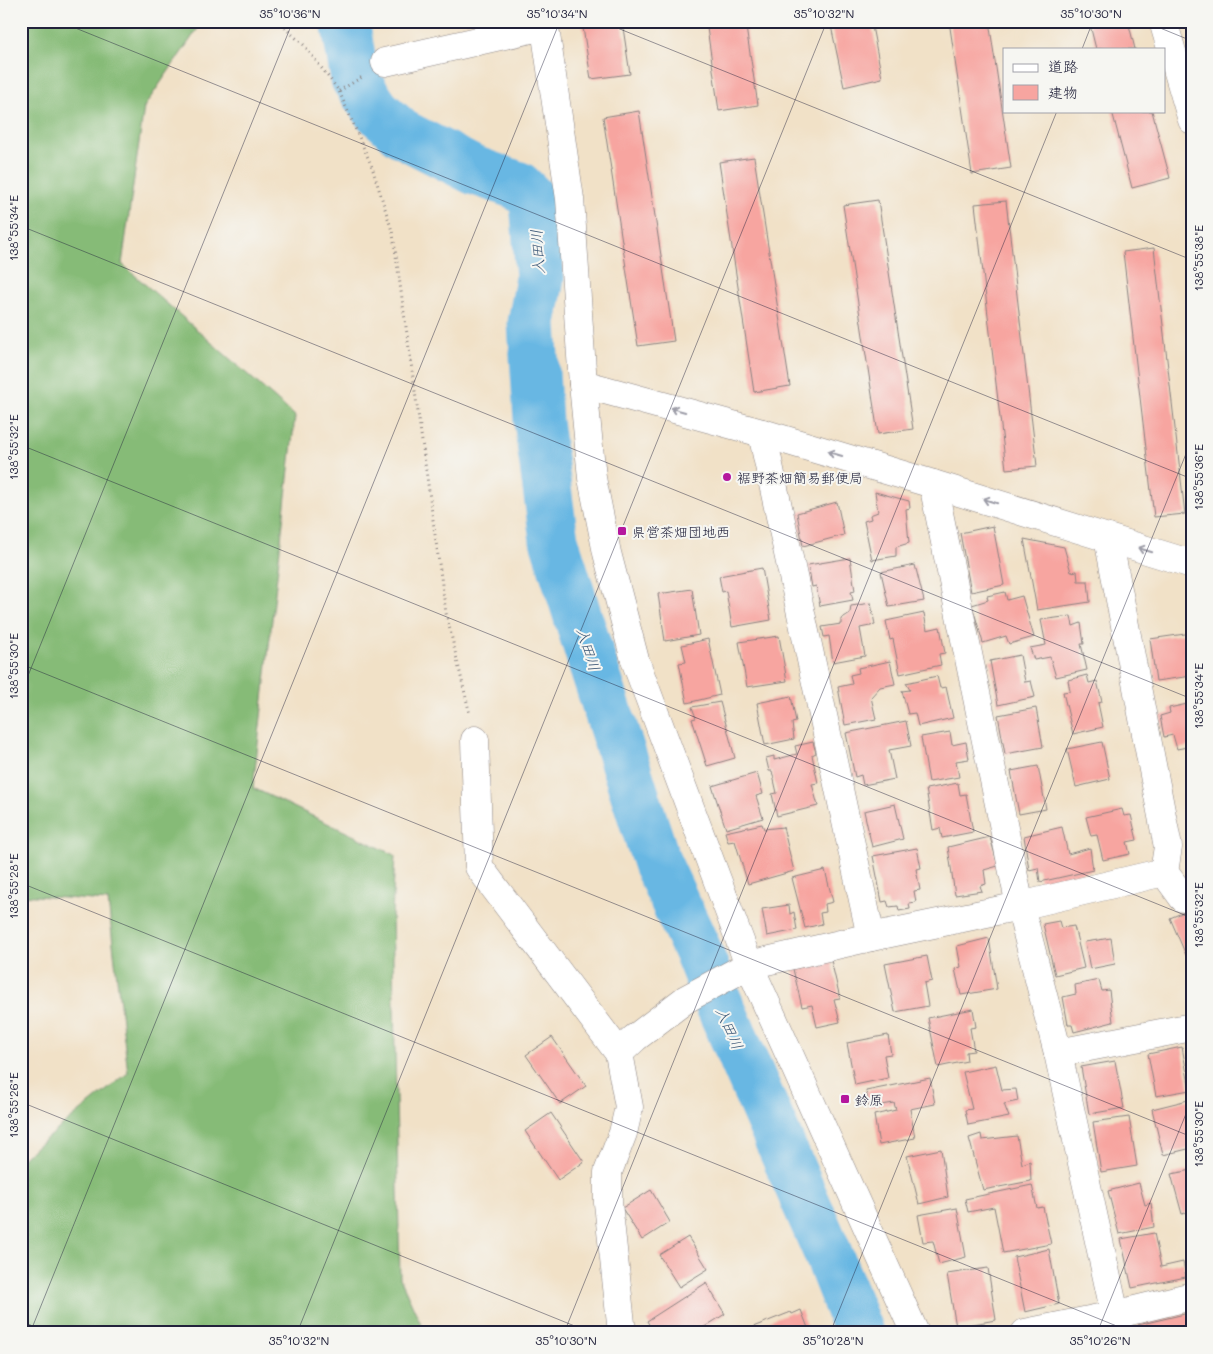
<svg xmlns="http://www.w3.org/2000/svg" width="1213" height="1354" font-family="Mali,'Klee One',sans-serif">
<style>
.forest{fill:#86bb77;stroke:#546e59}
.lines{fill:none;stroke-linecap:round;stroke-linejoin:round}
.river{stroke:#68b7e3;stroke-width:49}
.building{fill:#f7a5a0}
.minor-casing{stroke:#8a8281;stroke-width:29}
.tertiary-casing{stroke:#8a8281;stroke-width:29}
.path{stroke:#8a8281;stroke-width:3;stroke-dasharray:1 4;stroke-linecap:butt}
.minor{stroke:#fff;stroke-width:28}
.tertiary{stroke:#fff;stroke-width:28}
.oneway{stroke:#9c9ca7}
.ticks{fill:none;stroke:#22223b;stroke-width:1;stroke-opacity:0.45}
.poi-dot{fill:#b5179e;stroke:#f6f6f2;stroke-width:2}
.labels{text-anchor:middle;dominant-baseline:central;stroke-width:4;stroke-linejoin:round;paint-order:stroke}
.poi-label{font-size:14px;fill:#22223b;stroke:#f6f6f2;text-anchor:start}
.water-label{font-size:15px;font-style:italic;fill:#3a5676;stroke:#f6f6f2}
.neatline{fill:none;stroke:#22223b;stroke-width:2}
.ticks-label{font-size:12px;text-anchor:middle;fill:#22223b}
</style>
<rect width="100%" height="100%" fill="#f6f6f2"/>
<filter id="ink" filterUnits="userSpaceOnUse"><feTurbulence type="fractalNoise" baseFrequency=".02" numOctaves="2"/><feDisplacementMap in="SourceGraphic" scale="10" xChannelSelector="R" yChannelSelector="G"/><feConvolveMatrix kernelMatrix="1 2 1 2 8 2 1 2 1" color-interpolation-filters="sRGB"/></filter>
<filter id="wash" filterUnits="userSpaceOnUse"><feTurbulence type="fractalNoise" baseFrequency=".0096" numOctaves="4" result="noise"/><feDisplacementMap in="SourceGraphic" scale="20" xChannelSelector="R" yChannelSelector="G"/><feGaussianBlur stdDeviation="1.12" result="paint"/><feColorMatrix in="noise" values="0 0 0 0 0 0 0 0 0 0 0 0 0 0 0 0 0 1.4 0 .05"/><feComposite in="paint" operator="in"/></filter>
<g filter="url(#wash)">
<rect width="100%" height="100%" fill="#f1e1c7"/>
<polygon class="forest" points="21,21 203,21 144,107 122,264 295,416 253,788 395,855 392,914 400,1278 425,1333 21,1333 21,1159 128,1073 108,901 21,895"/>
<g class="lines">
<polyline class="river" points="345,21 355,79 376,110 401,133 473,170 519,186 534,201 540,278 532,323 538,421 554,540 592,662 657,863 700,956 717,999 827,1251 859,1333"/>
</g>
<g id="blocks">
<g class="building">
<polygon points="582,21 622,21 630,74 591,79"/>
<polygon points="706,21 745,21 758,105 719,111"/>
<polygon points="830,21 871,21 882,78 844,87"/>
<polygon points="949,21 989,21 1011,168 972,174"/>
<polygon points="1089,21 1128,21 1135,49 1096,49"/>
<polygon points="639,111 674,341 638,346 603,117"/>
<polygon points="1112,111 1152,111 1170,178 1132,188"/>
<polygon points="754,157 790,386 754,392 719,162"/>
<polygon points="878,200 913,429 878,434 843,205"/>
<polygon points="1006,201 1037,466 1006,469 975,204"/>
<polygon points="1154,248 1185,514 1154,517 1123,252"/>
<polygon points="875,492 909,501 910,508 906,509 909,543 896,547 896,556 872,560 864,521 871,519 870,515 878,512"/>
<polygon points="837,502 844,535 803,546 797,513"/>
<polygon points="993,526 1004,585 971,592 960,533"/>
<polygon points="1024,539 1064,547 1071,572 1077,571 1078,581 1088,581 1090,602 1037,610"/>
<polygon points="850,558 855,591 851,592 853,600 820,606 816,586 812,587 808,565"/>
<polygon points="915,565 924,601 889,607 881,572"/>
<polygon points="762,568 771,620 732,627 726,591 722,592 719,576"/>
<polygon points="692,589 699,635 665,641 658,594"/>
<polygon points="1005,592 1007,600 1022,596 1034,637 1009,644 1006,636 983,643 972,605 988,600 987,596"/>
<polygon points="871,603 875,625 860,628 865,656 833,662 829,636 824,637 822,627 841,624 841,619 850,613 851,606"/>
<polygon points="924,613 927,630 940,627 945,653 939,654 941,665 900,674 893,639 890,640 886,621"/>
<polygon points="1071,616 1073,626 1081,623 1084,644 1081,644 1087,670 1056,677 1050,657 1034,660 1030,648 1046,645 1041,620"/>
<polygon points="1192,633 1192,676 1156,681 1150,639"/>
<polygon points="779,636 787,681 747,687 739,642"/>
<polygon points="708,639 720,695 687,703 679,663 686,662 682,645"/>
<polygon points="1020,655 1025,682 1031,681 1035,697 998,705 990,661"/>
<polygon points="890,661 895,684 880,687 871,697 876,719 845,725 838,687 852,684 850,675 859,673 858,668"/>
<polygon points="1087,675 1089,683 1097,681 1102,702 1098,703 1103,727 1073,734 1063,692 1070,691 1068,680"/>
<polygon points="937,676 940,688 946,687 953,718 918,726 915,713 908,714 902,691 910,690 906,683"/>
<polygon points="791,696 796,722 792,723 794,739 765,745 757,703"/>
<polygon points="720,702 735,758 707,766 692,719 696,718 692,707"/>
<polygon points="1192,703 1192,746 1177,749 1173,735 1164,737 1160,716 1170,713 1169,708"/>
<polygon points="1036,708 1043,747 1005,754 998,715"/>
<polygon points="906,721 911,746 889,750 895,779 863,785 861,775 855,777 846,733"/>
<polygon points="950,732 952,745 966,742 969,759 956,761 959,777 929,782 921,737"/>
<polygon points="813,742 816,753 812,755 818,783 812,784 818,806 777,816 772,794 777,793 772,771 769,771 766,758 774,756 774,760 797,754 795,746"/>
<polygon points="1102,742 1110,779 1076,787 1067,749"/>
<polygon points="1038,766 1046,809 1019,814 1011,771"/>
<polygon points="757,773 763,794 756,796 763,818 726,829 712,786"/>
<polygon points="958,783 960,795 966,794 973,832 942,838 940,828 933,830 926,789"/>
<polygon points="895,804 903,839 872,847 864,811"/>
<polygon points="1122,809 1124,816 1131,815 1137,840 1127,842 1130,854 1103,860 1097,835 1091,836 1086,817"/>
<polygon points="762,824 764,829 783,827 794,871 748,884 735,841 728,842 725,832"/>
<polygon points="1062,827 1068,854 1090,848 1093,870 1040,882 1038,868 1029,870 1024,836"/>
<polygon points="990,837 998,866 984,870 986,884 980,886 982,891 955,895 948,847"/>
<polygon points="917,848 921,868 916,869 920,890 914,891 916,902 909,903 910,909 899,911 898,906 889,907 887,901 882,902 873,856"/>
<polygon points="825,870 833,902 825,904 826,912 820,913 822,924 805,928 792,878"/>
<polygon points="789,905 790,914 794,912 797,930 767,936 762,909"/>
<polygon points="1189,910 1192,916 1192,953 1186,955 1170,918"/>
<polygon points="1059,921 1061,928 1074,926 1084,968 1055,975 1043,924"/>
<polygon points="989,938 997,989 961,995 955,969 961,967 957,946"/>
<polygon points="1111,938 1115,964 1090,969 1085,942"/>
<polygon points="927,956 932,981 924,983 928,1006 895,1012 885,964"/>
<polygon points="831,960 840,998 834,999 840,1022 817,1027 812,1005 802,1007 793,969"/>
<polygon points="1099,980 1102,991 1109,990 1113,1022 1074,1032 1072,1025 1068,1025 1063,997 1076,994 1075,985"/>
<polygon points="973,1009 976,1027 970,1028 974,1051 966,1052 967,1061 938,1067 928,1018"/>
<polygon points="888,1035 891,1054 884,1055 888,1078 855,1085 847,1043"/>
<polygon points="552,1037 586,1086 560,1104 526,1055"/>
<polygon points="1182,1047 1190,1090 1156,1096 1148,1054"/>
<polygon points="1115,1061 1124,1108 1089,1114 1081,1067"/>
<polygon points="996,1065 1002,1090 1016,1089 1018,1101 1004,1104 1009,1117 968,1125 965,1110 972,1109 963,1072"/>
<polygon points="930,1078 935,1104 910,1109 915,1138 879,1145 874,1115 896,1110 894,1103 869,1107 866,1091"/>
<polygon points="1192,1099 1192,1148 1163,1155 1152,1109"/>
<polygon points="551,1113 584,1162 558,1180 525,1131"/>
<polygon points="1129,1117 1137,1166 1101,1172 1093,1122"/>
<polygon points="981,1134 982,1140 1017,1136 1022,1164 1030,1161 1031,1181 983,1190 969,1138"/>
<polygon points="941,1149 948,1197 919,1204 907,1156"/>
<polygon points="1192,1170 1192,1211 1182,1214 1171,1174"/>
<polygon points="1139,1183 1145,1205 1151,1203 1154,1227 1119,1234 1108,1191"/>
<polygon points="1032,1185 1037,1208 1043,1207 1051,1244 1003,1253 994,1207 968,1212 965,1199"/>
<polygon points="651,1190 670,1222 642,1240 622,1208"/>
<polygon points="957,1208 966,1257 939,1264 933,1241 923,1242 918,1215"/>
<polygon points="1192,1231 1192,1251 1191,1252 1186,1232"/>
<polygon points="1154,1233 1161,1267 1183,1262 1186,1277 1132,1288 1121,1239"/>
<polygon points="688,1237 708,1269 679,1287 659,1255"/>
<polygon points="1049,1249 1059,1304 1025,1312 1014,1257"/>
<polygon points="988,1268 996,1320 956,1327 947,1274"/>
<polygon points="706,1283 725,1314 695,1333 654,1333 647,1321"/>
<polygon points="801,1310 810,1333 755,1333 753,1327 791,1312 792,1314"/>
<polygon points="1189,1313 1192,1333 1140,1333 1138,1325"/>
</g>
</g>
</g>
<g filter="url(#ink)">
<use href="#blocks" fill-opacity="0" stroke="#8a8281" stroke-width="1"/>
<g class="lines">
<g class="minor-casing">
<g id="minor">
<polyline points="1163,21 1192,120"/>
<polyline points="385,62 544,26"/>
<polyline points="583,384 762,433 933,484 1192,564"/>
<polyline points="762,433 871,937"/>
<polyline points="933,484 1020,906 1058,1053 1119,1333"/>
<polyline points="475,740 479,867 619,1053 629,1107 623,1133 608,1172 608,1203 622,1333"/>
<polyline points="1164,872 1183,898 1192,894"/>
<polyline points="619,1053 635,1038 686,999 749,965 871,937 1020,906 1164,872 1168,847 1108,538"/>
<polyline points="1058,1053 1192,1027"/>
<polyline points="1025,1333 1114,1315 1192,1296"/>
</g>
</g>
<g class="tertiary-casing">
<polyline id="tertiary" points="544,21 570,199 583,384 592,478 607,553 635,660 749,965 915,1333"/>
</g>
<g class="path">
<polyline points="134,21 154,27 192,21"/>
<polyline points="277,21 304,45 339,91 372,167 393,234 446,613 470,715"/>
<polyline points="339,91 362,77"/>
</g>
<use href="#minor" class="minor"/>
<use href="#tertiary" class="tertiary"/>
</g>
<defs><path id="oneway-shaft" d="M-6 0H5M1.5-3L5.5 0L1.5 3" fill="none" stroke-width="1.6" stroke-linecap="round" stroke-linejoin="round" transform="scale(1.25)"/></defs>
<g class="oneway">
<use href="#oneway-shaft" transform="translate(678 410) rotate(-165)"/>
<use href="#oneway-shaft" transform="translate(835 454) rotate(-164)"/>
<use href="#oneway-shaft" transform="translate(990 501) rotate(-163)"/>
<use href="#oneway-shaft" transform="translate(1145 550) rotate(-163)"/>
</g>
</g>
<path class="ticks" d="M58,21L1192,479M600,21L1192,260M1143,21L1192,41M21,33L26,21M1082,49L1093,21M21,226L1192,699M21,445L1192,918M21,664L1192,1137M21,693L293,21M21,883L1134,1333M21,1102L592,1333M21,1321L49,1333M30,1333L560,21M297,1333L827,21M564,1333L1057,111M830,1333L1192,439M1097,1333L1192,1099"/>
<g class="poi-dot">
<circle cx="727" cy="477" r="5"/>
<rect x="617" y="526" width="10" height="10" rx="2.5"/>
<rect x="840" y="1094" width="10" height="10" rx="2.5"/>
</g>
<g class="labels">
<g class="poi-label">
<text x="737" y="477">裾野茶畑簡易郵便局</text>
<text x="632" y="531">県営茶畑団地西</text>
<text x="855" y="1099">鈴原</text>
</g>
<g class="water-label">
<text transform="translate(537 252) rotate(-94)">入田川</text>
<text transform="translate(589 649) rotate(72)">入田川</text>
<text transform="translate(730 1028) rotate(66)">入田川</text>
</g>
</g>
<rect width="1213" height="1354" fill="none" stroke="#f6f6f2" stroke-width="55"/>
<rect x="1003" y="48" width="162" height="65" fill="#f6f6f2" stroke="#a1a1a9"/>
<rect x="1013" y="64" width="25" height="8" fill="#ffffff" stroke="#a1a1a9"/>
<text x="1048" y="72" font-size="15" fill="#22223b">道路</text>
<rect x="1013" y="85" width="25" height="15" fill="#f7a5a0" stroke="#a1a1a9"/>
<text x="1048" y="98" font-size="15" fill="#22223b">建物</text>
<rect x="28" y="28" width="1158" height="1298" class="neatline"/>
<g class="ticks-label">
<text x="290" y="18">35°10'36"N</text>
<text x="557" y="18">35°10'34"N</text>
<text x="824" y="18">35°10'32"N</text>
<text x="1091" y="18">35°10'30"N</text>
<text transform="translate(14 228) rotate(-90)" y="4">138°55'34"E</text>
<text transform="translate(1199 258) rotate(-90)" y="4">138°55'38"E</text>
<text transform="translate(14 447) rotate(-90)" y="4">138°55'32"E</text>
<text transform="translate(1199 477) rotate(-90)" y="4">138°55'36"E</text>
<text transform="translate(14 666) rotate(-90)" y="4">138°55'30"E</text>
<text transform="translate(1199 696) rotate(-90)" y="4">138°55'34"E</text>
<text transform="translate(14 886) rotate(-90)" y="4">138°55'28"E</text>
<text transform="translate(1199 915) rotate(-90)" y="4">138°55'32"E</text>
<text transform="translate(14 1105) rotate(-90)" y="4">138°55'26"E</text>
<text transform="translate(1199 1134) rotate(-90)" y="4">138°55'30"E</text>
<text x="299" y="1345">35°10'32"N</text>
<text x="566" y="1345">35°10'30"N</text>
<text x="833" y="1345">35°10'28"N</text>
<text x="1100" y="1345">35°10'26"N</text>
</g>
</svg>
